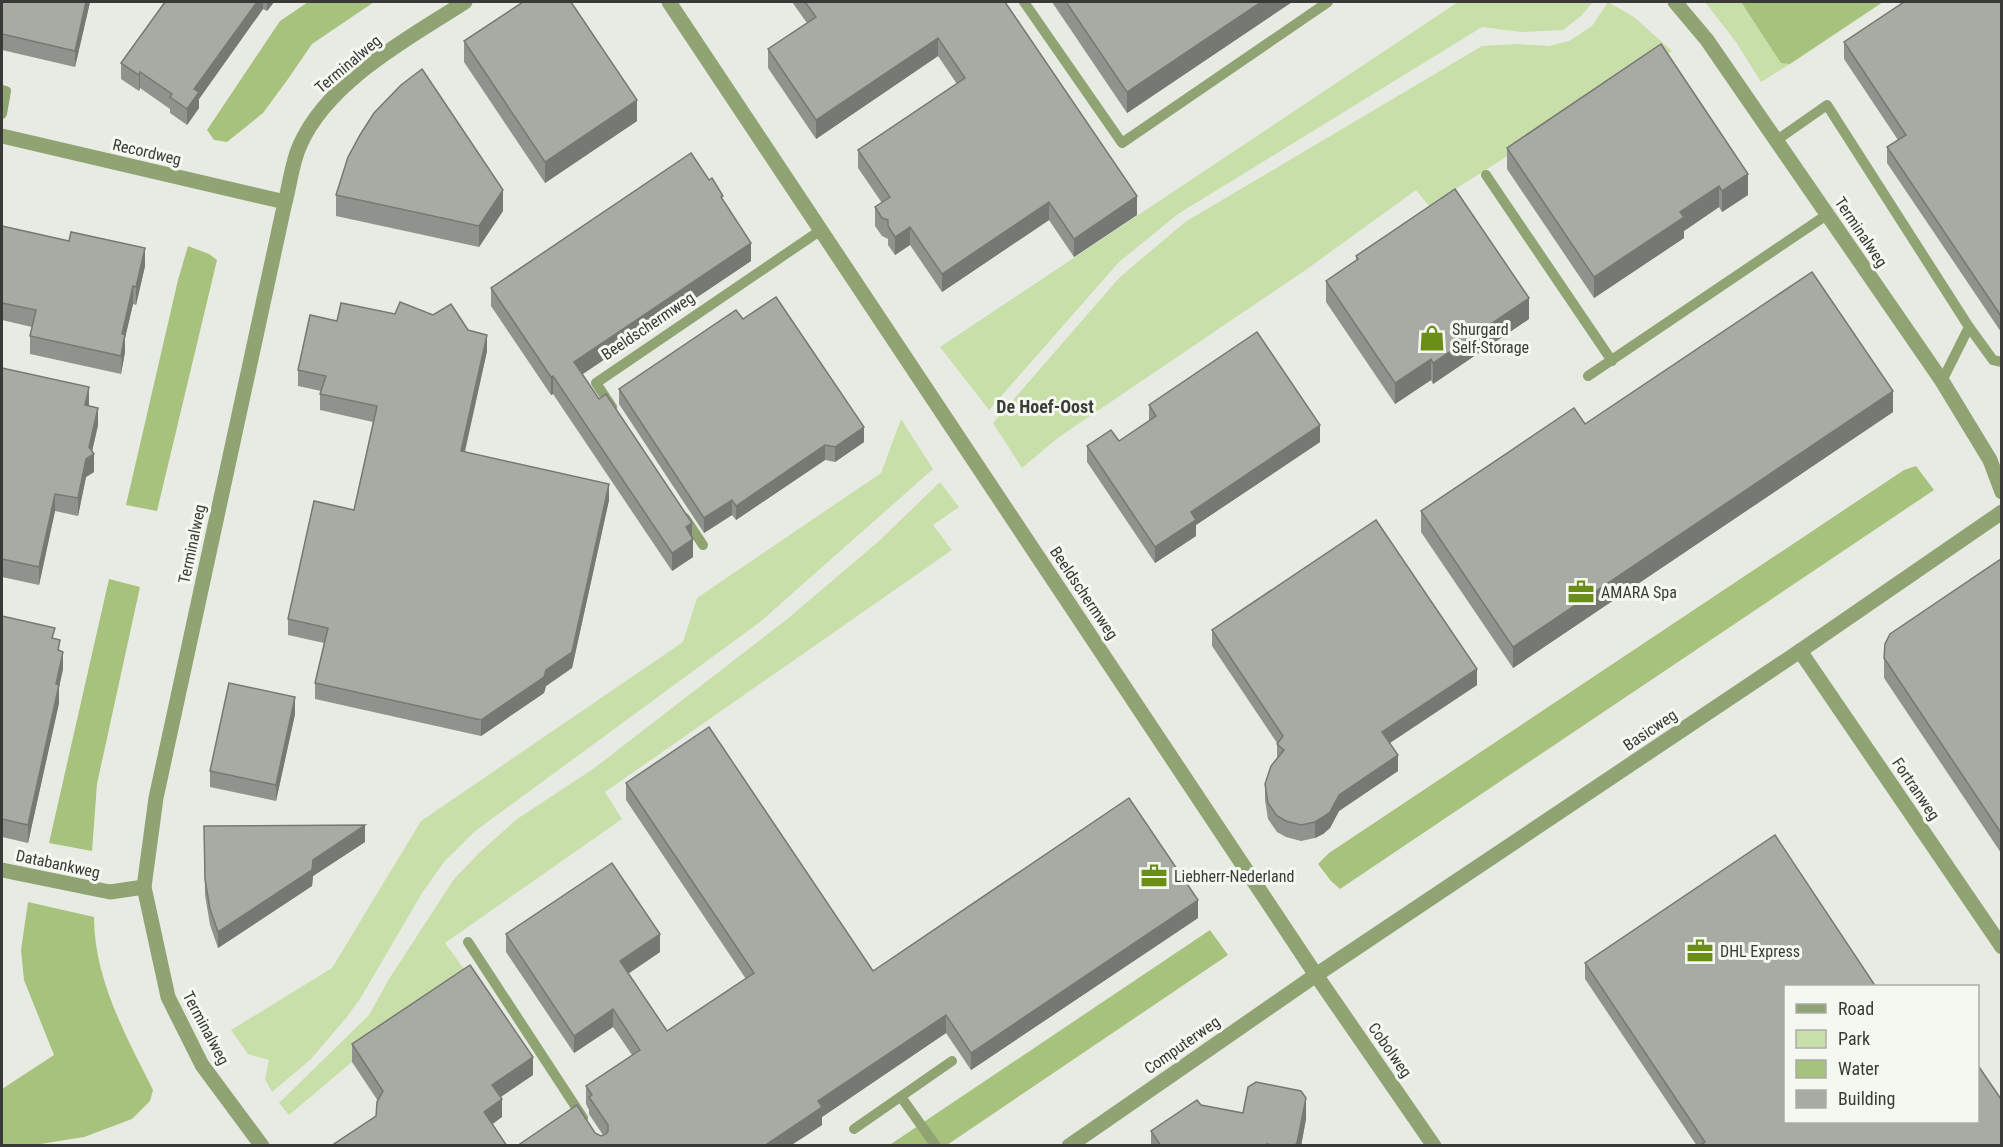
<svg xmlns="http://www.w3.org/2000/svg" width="2003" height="1147" font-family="'Roboto Condensed',sans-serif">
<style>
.green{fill:#c9dfaa}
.water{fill:#a7c27c}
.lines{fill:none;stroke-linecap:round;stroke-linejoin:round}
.service{stroke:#90a372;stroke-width:10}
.minor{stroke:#90a372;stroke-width:15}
.tertiary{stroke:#90a372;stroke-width:15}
.wall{fill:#90938d}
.shaded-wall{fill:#767873}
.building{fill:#a8aba4;stroke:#767873;stroke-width:1.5}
.labels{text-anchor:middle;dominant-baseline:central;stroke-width:6;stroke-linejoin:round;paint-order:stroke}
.street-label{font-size:16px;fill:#393a38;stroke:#f5f8f1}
.poi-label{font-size:16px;fill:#393a38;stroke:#f5f8f1;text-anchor:start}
.neighbourhood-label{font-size:18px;font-weight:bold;fill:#3b3d38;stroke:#f5f8f1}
</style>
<rect width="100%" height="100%" fill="#e8ebe4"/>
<g class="green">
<polygon points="1458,2 1593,2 1581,16 1563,30 1522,32 1482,27 1178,214 1119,262 989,410 940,347"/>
<polygon points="1608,2 1634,17 1672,51 1429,206 1416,190 1307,269 1059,437 1022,468 993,423 1119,278 1185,222 1482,46 1516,44 1549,46 1569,41 1592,26"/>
<polygon points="1705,2 1741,2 1781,62 1790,64 1761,82 1736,42"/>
<polygon points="901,419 933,469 760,622 474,832 444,862 422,893 360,999 346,1018 311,1059 272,1092 265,1079 269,1060 248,1054 231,1030 332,968 421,821 683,642 697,598 881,473"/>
<polygon points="940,482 959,507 933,525 952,550 605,792 622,819 445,943 472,980 352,1062 289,1115 279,1103 369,1015 389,979 454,879 480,852 517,819 593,769 786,620 879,541"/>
</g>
<g class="water">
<polygon points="308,2 374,2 312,44 288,79 263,113 227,142 214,140 207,130 280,21"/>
<polygon points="1741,2 1883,2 1790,64 1781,63"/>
<polygon points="188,246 209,254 217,260 157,511 126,505 178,280"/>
<polygon points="1916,466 1934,490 1340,889 1331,881 1318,864 1329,853 1904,470"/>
<polygon points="109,579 140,587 97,784 92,851 49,843"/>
<path d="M28,902L94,917C94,979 126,1036 153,1090L150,1101L132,1119L84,1137L34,1145H2V1089L54,1055L24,980L21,950Z"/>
<polygon points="1210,930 1228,955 947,1145 888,1146"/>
</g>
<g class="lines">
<g class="service">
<polyline points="1024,2 1122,143 1328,2"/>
<polyline points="2,90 6,91 2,114"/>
<polyline points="1777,140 1827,105 1969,327 1942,381"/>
<polyline points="1486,175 1612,361"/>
<polyline points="1969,327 1993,360 2002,362"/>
<polyline points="1588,376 1828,214"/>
<polyline points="612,407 596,383 821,230"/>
<polyline points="685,518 703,545"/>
<polyline points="468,942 583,1118"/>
<polyline points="901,1097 936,1146"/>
<polyline points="854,1129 952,1061"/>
</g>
<g class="minor">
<polyline points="669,2 1316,975 1434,1146"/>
<polyline points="2,136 285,202"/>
<polyline points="1800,651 2002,947"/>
<polyline points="2,870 110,892 144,887"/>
</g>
<g class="tertiary">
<polyline points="1675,2 1707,40 1942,381 1990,460 2002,492"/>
<path d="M262,1146L202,1065L168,997L144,887L156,798L285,202C290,184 292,162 300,145C328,81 409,38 465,2"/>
<polyline points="1069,1146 1316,975 1800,651 2002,512"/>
</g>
</g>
<g class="wall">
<polygon points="2,2 90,2 75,67 2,50"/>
<polygon points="165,2 274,2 267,11 263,9 199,99 199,108 187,125 170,113 170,109 140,88 139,91 121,79 121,63"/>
<polygon points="792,2 1005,2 1137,215 1074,257 1049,220 942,292 910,245 895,255 888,245 888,239 882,236 875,226 875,207 882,203 858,168 858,150 957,84 938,56 816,139 768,68 768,49 807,23"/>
<polygon points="1052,2 1292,2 1127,113"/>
<polygon points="2001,2 2001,332 1887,163 1887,147 1898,140 1844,59 1844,42"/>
<polygon points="464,41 637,121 545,183 464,62"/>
<polygon points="1661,44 1748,195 1722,212 1719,207 1684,231 1684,238 1594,298 1507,169 1507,148"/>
<polygon points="336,195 503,211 479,247 336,216"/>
<polygon points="723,201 751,261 582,374 692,536 693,557 672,571 553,394 551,395 491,306 491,288"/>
<polygon points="2,226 145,266 136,305 133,304 125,338 125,352 121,374 30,354 30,336 32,327 2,320"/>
<polygon points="1356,256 1529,319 1433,384 1431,380 1395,404 1326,302 1326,281 1356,260"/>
<polygon points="743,319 864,442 835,462 825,460 736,520 732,515 704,533 619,404 619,389"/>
<polygon points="337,321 468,330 487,351 465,452 609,500 572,668 546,686 544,693 481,736 315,699 315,683 324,643 288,635 288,619 354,510 373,422 320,410 320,394 321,391 298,386 298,370"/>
<polygon points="2,368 89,406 98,425 92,451 94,472 86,477 78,516 55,511 39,585 2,577"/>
<polygon points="1149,405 1320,442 1196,525 1196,536 1155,563 1087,462 1087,446 1119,441 1149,421"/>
<polygon points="1893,412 1513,668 1421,532 1421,511 1585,424"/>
<polygon points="2001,559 2001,853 1884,678 1884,658"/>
<polygon points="2,616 55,639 60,651 63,669 59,687 59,703 28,843 2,837"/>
<polygon points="1212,630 1477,685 1390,743 1398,771 1339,811 1330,828 1323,834 1315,838 1301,841 1286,837 1277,832 1268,819 1265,800 1265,784 1277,759 1277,743 1212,646"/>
<polygon points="295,714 276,801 210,787 210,771"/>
<polygon points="626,783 873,971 1198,918 971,1070 946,1033 822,1117 822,1125 790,1146 517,1146 595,1133 601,1136 603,1135 589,1114 589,1110 586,1104 586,1086 632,1055 613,1027 574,1053 506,952 506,934 660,952 628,974 667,1031 746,979 626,800"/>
<polygon points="204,826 365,842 313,876 312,886 218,948 210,925 205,895"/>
<polygon points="1585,963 1785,987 2001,1146 1697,1146 1585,979"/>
<polygon points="352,1044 533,1075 500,1097 502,1117 493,1124 507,1146 334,1146 334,1144 376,1116 378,1101 352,1062"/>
<polygon points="1201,1105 1243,1113 1306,1119 1301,1146 1151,1146 1151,1131"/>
</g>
<g class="shaded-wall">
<polygon points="86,2 90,2 75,67 75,51"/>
<polygon points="257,2 263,2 263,9 199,99 199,108 187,125 187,109 194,89"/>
<polygon points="267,2 274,2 267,11"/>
<polygon points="1261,2 1292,2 1127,113 1127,92"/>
<polygon points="938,38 938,56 816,139 816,120"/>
<polygon points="140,72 140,88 139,91 139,75"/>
<polygon points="637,100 637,121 545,183 545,162"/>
<polygon points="1748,174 1748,195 1722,212 1722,191"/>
<polygon points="1719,186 1719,207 1684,231 1684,238 1594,298 1594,277 1680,212"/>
<polygon points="503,190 503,211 479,247 479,226"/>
<polygon points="1137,196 1137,215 1074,257 1074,239"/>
<polygon points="1049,202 1049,220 942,292 942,274"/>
<polygon points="910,227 910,245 895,255 895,237"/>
<polygon points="751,243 751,261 574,380 574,362"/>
<polygon points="145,248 145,266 136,305 136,287"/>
<polygon points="133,286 133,304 125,338 125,352 121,374 122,334"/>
<polygon points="1529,298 1529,319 1433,384 1433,363"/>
<polygon points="487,335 487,351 461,467 461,451"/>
<polygon points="1431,359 1431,380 1395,404 1395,383"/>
<polygon points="553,376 553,394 551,395 551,377"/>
<polygon points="89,387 89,405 85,422 85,405"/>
<polygon points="1893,391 1893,412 1513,668 1513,647"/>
<polygon points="98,408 98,425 91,456 94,454 94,472 86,477 78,516 78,498"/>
<polygon points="1320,425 1320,442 1196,525 1196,536 1155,563 1155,547 1191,512"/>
<polygon points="864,427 864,442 835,462 835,447"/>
<polygon points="825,445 825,460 736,520 736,506"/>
<polygon points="609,484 609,500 572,668 546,686 544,693 481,736 481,720"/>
<polygon points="55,494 55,511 39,585 39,567"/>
<polygon points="732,500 732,515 704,533 704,518"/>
<polygon points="692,523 692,540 693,539 693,557 672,571 672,553 686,527"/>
<polygon points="63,652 63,669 59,687 59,703 28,843 28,825"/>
<polygon points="1477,669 1477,685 1382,748 1382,732"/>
<polygon points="295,697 295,714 276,801 276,785"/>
<polygon points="1398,755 1398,771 1339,811 1330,828 1323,834 1315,838 1315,822 1339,795"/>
<polygon points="365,825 365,842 313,876 312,886 218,948 218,932 313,860"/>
<polygon points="1198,900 1198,918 971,1070 971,1053"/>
<polygon points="660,934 660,952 620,979 620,961"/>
<polygon points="613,1009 613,1027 574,1053 574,1036"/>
<polygon points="946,1015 946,1033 822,1117 822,1125 790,1146 764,1146 818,1101"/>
<polygon points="533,1057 533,1075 492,1103 492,1085"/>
<polygon points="1306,1098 1306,1119 1301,1146 1294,1146"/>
<polygon points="502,1099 502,1117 484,1129 484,1112"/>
</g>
<g class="building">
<polygon points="2,2 86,2 75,51 2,34"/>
<polygon points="165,2 257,2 194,89 199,92 187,109 170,97 172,94 140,72 139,75 121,63"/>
<polygon points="523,2 571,2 637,100 545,162 464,41"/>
<polygon points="805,2 1005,2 1137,196 1074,239 1049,202 942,274 910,227 895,237 888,226 888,220 882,218 875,207 890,197 858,150 965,78 938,38 816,120 768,49 816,17"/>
<polygon points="1066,2 1261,2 1127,92"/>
<polygon points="1904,2 2001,2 2001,316 1887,147 1906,135 1844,42"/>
<polygon points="1661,44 1748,174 1722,191 1719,186 1680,212 1684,217 1594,277 1507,148"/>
<polygon points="422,69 503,190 479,226 336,195 348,157 360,135 374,113 401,85"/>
<polygon points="691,153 709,180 712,178 723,196 721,197 751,243 574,362 599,399 606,394 692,523 686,527 693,539 672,553 553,376 551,377 491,288"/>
<polygon points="1455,189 1529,298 1433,363 1431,359 1395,383 1326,281 1358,259 1356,256"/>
<polygon points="2,226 69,241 71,232 145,248 136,287 133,286 122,334 125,334 121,356 30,336 36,310 2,303"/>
<polygon points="1812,272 1893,391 1513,647 1421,511 1574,408 1585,424"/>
<polygon points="776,297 864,427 835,447 825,445 736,506 732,500 704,518 619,389 736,310 743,319"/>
<polygon points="400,302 433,315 451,304 468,330 487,335 461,451 609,484 572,652 546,670 544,677 481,720 315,683 328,628 288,619 314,501 354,510 377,406 320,394 326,376 298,370 310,315 337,321 341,303 395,314"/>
<polygon points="1257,332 1320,425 1191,512 1196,520 1155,547 1087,446 1111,430 1119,441 1156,416 1149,405"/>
<polygon points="2,368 89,387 85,405 98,408 89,447 94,454 86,459 78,498 55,494 39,567 2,559"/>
<polygon points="1376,520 1477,669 1382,732 1398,755 1339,795 1330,812 1323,817 1315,822 1301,825 1286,821 1277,816 1268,803 1265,784 1271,766 1284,750 1277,744 1283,736 1212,630"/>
<polygon points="2001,559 2001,833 1884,658 1885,644 1890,634"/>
<polygon points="2,616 55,628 52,638 60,640 58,650 63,652 56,684 59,685 28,825 2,819"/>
<polygon points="229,683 295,697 276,785 210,771"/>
<polygon points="709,727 873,971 1129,798 1198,900 971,1053 946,1015 818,1101 822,1107 764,1146 517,1146 577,1105 595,1133 601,1136 606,1134 608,1131 608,1125 589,1097 592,1095 586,1086 640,1050 613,1009 574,1036 506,934 612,863 660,934 620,961 667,1031 754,973 626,783"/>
<polygon points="365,825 313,860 312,870 218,932 210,909 205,879 204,826"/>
<polygon points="1775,835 1876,987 1785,987 1785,1122 1977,1122 1977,1064 2001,1099 2001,1146 1699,1146 1705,1142 1585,963"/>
<polygon points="470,965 533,1057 492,1085 502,1099 484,1112 507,1146 334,1146 334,1144 376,1116 377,1102 383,1091 352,1044"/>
<polygon points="1256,1082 1301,1091 1306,1098 1297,1143 1294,1146 1275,1146 1267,1144 1267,1146 1161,1146 1151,1131 1197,1100 1201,1105 1243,1113 1248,1087"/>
</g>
<defs>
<g id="shop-bare" transform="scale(2.07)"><path d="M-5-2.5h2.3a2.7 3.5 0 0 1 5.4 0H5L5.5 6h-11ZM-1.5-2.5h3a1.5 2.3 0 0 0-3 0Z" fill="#6b8e16" stroke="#f5f8f1" stroke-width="2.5" paint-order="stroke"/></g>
<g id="office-bare" transform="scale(2.07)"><path d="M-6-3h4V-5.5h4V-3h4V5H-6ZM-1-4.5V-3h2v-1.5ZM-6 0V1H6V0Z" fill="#6b8e16" stroke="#f5f8f1" stroke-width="2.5" paint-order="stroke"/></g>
</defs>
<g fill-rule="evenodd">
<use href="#shop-bare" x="1432" y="338"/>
<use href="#office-bare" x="1581" y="592"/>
<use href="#office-bare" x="1154" y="876"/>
<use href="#office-bare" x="1700" y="951"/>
</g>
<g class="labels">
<g class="street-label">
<text transform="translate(348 64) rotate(-40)">Terminalweg</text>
<text transform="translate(147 152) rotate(13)">Recordweg</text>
<text transform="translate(1861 232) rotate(56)">Terminalweg</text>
<text transform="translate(648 326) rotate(-34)">Beeldschermweg</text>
<text transform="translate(192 544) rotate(-78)">Terminalweg</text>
<text transform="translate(1084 593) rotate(56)">Beeldschermweg</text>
<text transform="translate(1650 730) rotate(-34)">Basicweg</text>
<text transform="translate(1916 789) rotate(56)">Fortranweg</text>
<text transform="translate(58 864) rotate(12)">Databankweg</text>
<text transform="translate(206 1028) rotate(62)">Terminalweg</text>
<text transform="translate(1182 1045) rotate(-35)">Computerweg</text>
<text transform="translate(1390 1050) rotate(55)">Cobolweg</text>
</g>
<g class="poi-label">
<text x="1452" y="329">Shurgard<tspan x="1452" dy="18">Self-Storage</tspan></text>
<text x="1601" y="592">AMARA Spa</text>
<text x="1174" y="876">Liebherr-Nederland</text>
<text x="1720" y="951">DHL Express</text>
</g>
<g class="neighbourhood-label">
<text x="1045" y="406">De Hoef-Oost</text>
</g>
</g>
<rect width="2003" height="1147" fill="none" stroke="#393a38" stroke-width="6"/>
<rect x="1784" y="985" width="195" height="138" fill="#f5f8f1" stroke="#aaaca7" stroke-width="1.5"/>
<rect x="1796" y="1004" width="30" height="9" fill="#90a372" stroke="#aaaca7" stroke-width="1.5"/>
<text x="1838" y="1015" font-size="18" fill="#393a38">Road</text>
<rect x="1796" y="1030" width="30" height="18" fill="#c9dfaa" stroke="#aaaca7" stroke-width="1.5"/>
<text x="1838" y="1045" font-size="18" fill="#393a38">Park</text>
<rect x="1796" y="1060" width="30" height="18" fill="#a7c27c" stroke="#aaaca7" stroke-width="1.5"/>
<text x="1838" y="1075" font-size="18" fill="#393a38">Water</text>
<rect x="1796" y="1090" width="30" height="18" fill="#a8aba4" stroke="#aaaca7" stroke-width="1.5"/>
<text x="1838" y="1105" font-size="18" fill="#393a38">Building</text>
</svg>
